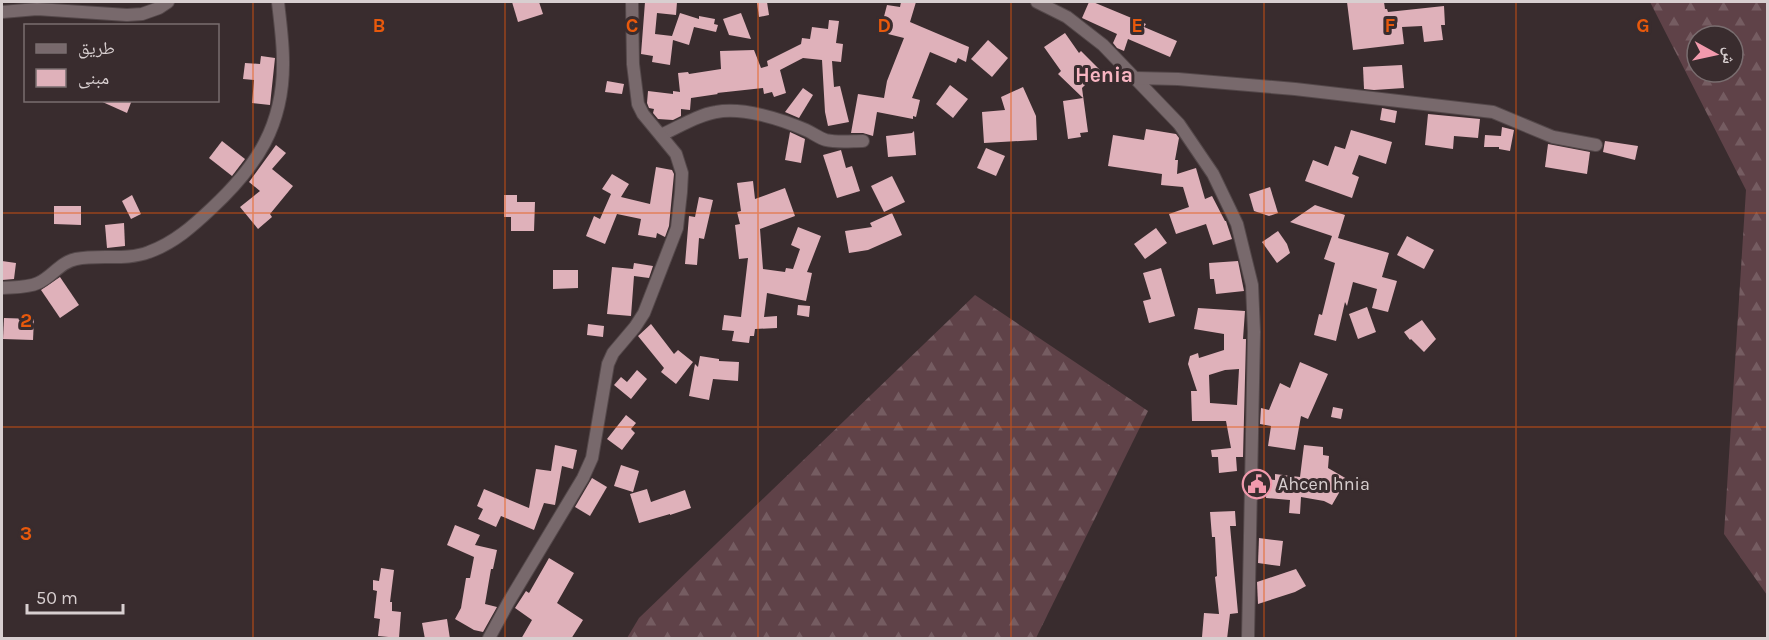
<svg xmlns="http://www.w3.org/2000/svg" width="1769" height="640" font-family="Karla,'Noto Naskh Arabic',sans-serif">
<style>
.forest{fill:url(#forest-firs);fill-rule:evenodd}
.building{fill:#dfb1ba;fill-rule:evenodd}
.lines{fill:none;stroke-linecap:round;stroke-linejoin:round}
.street-casing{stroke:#54484a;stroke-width:14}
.street{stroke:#78696c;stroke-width:12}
.grid{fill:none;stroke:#e8590c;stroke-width:1.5;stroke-opacity:0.55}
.labels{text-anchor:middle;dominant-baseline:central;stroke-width:6;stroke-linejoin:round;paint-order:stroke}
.poi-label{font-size:18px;fill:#d8cfd0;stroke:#392c2e;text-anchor:start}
.quarter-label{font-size:21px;font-weight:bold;fill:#f8b5c2;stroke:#392c2e}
.grid-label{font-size:20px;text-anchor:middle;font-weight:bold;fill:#e8590c;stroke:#392c2e;stroke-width:6;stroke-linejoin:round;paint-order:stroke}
</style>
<defs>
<pattern id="forest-firs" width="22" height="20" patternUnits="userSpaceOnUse" patternTransform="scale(1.5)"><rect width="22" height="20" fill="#5f4248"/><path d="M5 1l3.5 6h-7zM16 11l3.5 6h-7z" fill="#755c61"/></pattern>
</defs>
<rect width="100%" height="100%" fill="#392c2e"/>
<g class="forest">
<path d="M1650,2H1767V595L1724,534L1746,190ZM1697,36H1733V72H1697Z"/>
<polygon points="975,295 1148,411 1036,638 627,638 639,618"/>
</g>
<g class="building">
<polygon points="512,2 539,2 543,14 518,22"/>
<polygon points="645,2 677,2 676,15 657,13 655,34 672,36 680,13 699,19 699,16 715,19 714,24 718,25 716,32 694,27 689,45 673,40 670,65 652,62 653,56 641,54"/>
<polygon points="767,2 769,15 759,17 757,3"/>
<polygon points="901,2 916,2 910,22 969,47 966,62 958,58 956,63 930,52 912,98 920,100 916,117 913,116 913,119 877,112 873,136 863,133 851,133 858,94 884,98 887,81 904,38 880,32 887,5 900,7"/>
<polygon points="1089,2 1093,2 1146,24 1144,27 1177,41 1170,57 1128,39 1124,51 1117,48 1113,43 1117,34 1082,18"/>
<polygon points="1347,2 1384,2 1385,9 1387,9 1388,12 1444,6 1445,25 1441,25 1443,40 1424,42 1422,26 1402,27 1404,44 1353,50"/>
<polygon points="741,13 751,39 729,35 723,19"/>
<polygon points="829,20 839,21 836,43 843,44 841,62 832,61 834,87 840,86 849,122 828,126 825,112 822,60 803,58 780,70 786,93 774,97 772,92 764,94 763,88 717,93 718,94 691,98 690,110 681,109 681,116 673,120 658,119 653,113 654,109 649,108 647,103 648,91 673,94 673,91 680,92 678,73 688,72 689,74 721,69 720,51 754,50 761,68 768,66 767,61 801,44 802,38 810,39 812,27 828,29"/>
<polygon points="1065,33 1079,53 1081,51 1100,70 1082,88 1088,132 1080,133 1081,137 1068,139 1063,101 1083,98 1058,74 1061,71 1044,47"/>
<polygon points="988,40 1008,58 992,77 971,59"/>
<polygon points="261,56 275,58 270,105 252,103 254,80 243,79 245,63 260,64"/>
<polygon points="1402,65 1404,88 1374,90 1364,89 1363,67"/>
<polygon points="607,81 624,84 622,94 605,92"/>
<polygon points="950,85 968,99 953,118 936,104"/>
<polygon points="1023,87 1036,116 1037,140 984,143 982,112 1005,110 1001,97"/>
<polygon points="803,88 813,95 799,118 785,112"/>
<polygon points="98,100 132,100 127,113"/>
<polygon points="1382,108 1397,111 1395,123 1380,120"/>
<polygon points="1428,114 1480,119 1478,138 1454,136 1453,149 1425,145"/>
<polygon points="1502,127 1514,130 1510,151 1499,149 1499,147 1484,147 1485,135 1501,136"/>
<polygon points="1146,129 1176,134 1179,138 1175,160 1178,160 1177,174 1196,168 1205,199 1212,196 1225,221 1226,221 1232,239 1213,245 1206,224 1176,234 1169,214 1189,207 1183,187 1161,185 1162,174 1108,166 1113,135 1144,140"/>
<polygon points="1351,130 1392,142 1386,164 1359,155 1352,174 1359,177 1352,198 1305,181 1313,160 1328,166 1335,146 1345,149"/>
<polygon points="914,131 916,155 888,157 886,136 912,133"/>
<polygon points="790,132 805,139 801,163 785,160"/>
<polygon points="222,141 245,159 232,176 209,158"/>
<polygon points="1605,141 1638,146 1635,160 1603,152"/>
<polygon points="1548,144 1590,152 1587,174 1545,167"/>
<polygon points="276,145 286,153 272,169 293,186 270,214 272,217 258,229 240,207 260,191 249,182"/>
<polygon points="986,148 1005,156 996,176 977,168"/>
<polygon points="841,150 846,168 852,166 860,191 837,198 823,155"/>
<polygon points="656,167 672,170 674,174 669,226 665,237 657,233 656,238 638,235 641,219 617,214 605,244 586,236 594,216 600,219 611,194 602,189 612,174 629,184 621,197 650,204"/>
<polygon points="892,176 905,202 884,212 871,186"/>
<polygon points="753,181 755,199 785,188 795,216 760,229 763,269 785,272 786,268 793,269 800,249 791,245 798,227 821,236 807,272 812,273 806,301 767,293 764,317 777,316 777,328 755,329 754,336 750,336 749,343 732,341 734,331 722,330 724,315 741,317 748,258 739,259 735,225 740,224 737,212 741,211 737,183"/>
<polygon points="1270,187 1278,213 1269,216 1254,211 1249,194"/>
<polygon points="132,195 141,214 131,219 122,201"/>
<polygon points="504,195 517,195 517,202 535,202 534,231 511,231 511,217 504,217"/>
<polygon points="699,197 713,200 704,239 699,238 697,265 685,264 689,216 695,217"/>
<polygon points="1315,205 1345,215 1338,238 1389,253 1382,277 1397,281 1388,312 1372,308 1377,289 1353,282 1347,306 1345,302 1336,341 1314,335 1319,314 1322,315 1335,263 1324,259 1332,236 1290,222"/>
<polygon points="54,206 81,206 81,225 54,224"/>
<polygon points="892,213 902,235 868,250 849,253 845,231 872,227 870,223"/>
<polygon points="124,223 125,246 107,248 105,225"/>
<polygon points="1156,228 1167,243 1145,259 1134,244"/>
<polygon points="1278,231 1287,244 1290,253 1277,263 1262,242"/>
<polygon points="1407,236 1434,250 1424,269 1397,255"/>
<polygon points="2,261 16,263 14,279 2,280"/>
<polygon points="1238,261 1244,291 1216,294 1214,279 1210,279 1209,263"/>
<polygon points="634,263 653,266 649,278 634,276 631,316 607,314 612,267 633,269"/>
<polygon points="1161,268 1175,316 1149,323 1143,301 1151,299 1143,273"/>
<polygon points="553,270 578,270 578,288 553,289"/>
<polygon points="60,277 79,305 60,318 41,290"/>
<polygon points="798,305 810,306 809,317 797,315"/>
<polygon points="1367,307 1376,332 1358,339 1349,314"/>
<path d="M1198,308L1245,311L1243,339H1246L1243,457H1236L1237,471L1219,473L1218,457H1212L1211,450L1231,448L1226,421H1192L1191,391H1197L1188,364L1190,356L1198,353L1199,358L1224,350V334L1194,329ZM1239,369L1237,405L1210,403L1209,375L1225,370Z"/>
<polygon points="4,318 34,319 33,340 3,339"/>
<polygon points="1422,320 1436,339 1424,352 1411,339 1410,340 1404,332"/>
<polygon points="588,324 604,326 603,337 587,335"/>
<polygon points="651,324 674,354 678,350 693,362 676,384 661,372 664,368 638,336"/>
<polygon points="700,356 719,359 719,361 739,362 738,381 713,379 709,400 689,396 695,364 698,367"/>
<polygon points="1300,362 1328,374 1308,419 1301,416 1295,450 1268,446 1271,426 1260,424 1261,408 1269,410 1280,383 1290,388"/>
<polygon points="637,370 647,379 631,399 614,385 621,377 627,382"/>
<polygon points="1333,407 1343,409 1341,419 1331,417"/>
<polygon points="626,415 636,423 631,429 635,433 622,450 607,439"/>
<polygon points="555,445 577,450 573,469 562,466 555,505 544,503 534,530 501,516 496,527 478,519 483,509 477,506 484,489 529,508 536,469 551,471"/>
<polygon points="1304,445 1323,447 1323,455 1329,456 1328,468 1347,479 1332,505 1324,501 1301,497 1300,514 1289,513 1290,500 1266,498 1267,479 1275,480 1275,474 1300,477"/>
<polygon points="621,465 639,471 633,492 614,486"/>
<polygon points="592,478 607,487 590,516 575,507"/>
<polygon points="647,489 651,502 685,490 691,508 670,515 670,514 639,523 630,494"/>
<polygon points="1235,511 1236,526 1230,526 1238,613 1230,614 1227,639 1202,637 1204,613 1219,614 1215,577 1217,576 1215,537 1212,537 1210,512"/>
<polygon points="455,525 480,535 475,545 497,550 493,569 491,569 485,604 497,607 483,632 474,630 455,619 461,608 466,578 470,578 474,557 447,545"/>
<polygon points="1259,538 1283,541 1280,566 1258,563"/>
<polygon points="549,558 574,573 557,603 583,620 571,639 521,639 532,620 515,608 526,591 529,593"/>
<polygon points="381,568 394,570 390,602 392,602 392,611 401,612 399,638 378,636 380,619 374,618 377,591 373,590 373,580 379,581"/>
<polygon points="1296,569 1306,586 1295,592 1258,604 1257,582"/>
<polygon points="447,619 450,639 425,639 422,623"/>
</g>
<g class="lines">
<g class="street-casing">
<g id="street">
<polyline points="1037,2 1067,17 1103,45 1179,124 1213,174 1237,224 1252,285 1254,332 1248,638"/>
<polyline points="2,12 37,9 127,15 142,14 159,8 168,2"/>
<polyline points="1135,78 1178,79 1295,89 1493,112 1553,137 1596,145"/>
<path d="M661,135C679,127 697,115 716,112C743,107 781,119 806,130C813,133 819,138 826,140C838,143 852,141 863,141"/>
<path d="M2,288C13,287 27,288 38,283C52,277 60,262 76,259C100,254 126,261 149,252C174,243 193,226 212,208C257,166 284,125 283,61C283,41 280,21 278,2"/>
<polyline points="489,638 508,603 583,478 592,458 608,364 613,353 635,327 644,313 677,228 681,192 682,173 676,154 643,114 638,104 633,64 632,2"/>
</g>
</g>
<use href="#street" class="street"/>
</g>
<path class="grid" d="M253,2V638M505,2V638M758,2V638M1011,2V638M1264,2V638M1516,2V638M2,213H1768M2,427H1768"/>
<defs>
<g id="civic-ring" transform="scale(1.5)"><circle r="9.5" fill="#392c2e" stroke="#f29aad" stroke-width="1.5"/><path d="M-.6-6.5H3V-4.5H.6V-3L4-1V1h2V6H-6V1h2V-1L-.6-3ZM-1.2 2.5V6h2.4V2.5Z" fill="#f29aad"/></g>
</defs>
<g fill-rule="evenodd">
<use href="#civic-ring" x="1257" y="484"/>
</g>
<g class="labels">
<g class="poi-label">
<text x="1278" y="484">Ahcen hnia</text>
</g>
<g class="quarter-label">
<text x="1104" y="75">Henia</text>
</g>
</g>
<g class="grid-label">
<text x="379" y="32">B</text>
<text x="632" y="32">C</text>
<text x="884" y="32">D</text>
<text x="1137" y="32">E</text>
<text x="1390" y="32">F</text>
<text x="1643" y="32">G</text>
<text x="26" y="327">2</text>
<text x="26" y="540">3</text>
</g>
<rect width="1769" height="640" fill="none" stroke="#d8cfd0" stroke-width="6"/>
<rect x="24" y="24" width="195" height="78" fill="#392c2e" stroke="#796d6f" stroke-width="1.5"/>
<rect x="36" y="44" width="30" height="9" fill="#78696c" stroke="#796d6f" stroke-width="1.5"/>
<text x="78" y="54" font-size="18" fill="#d8cfd0">طريق</text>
<rect x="36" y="69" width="30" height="18" fill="#dfb1ba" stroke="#796d6f" stroke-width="1.5"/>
<text x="78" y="84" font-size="18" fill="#d8cfd0">مبنى</text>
<g transform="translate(1715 54) rotate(98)"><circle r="28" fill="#392c2e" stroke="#796d6f" stroke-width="1.5"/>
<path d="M0-4.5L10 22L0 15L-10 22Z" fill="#f29aad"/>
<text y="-9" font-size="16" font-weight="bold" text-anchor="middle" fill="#d8cfd0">ش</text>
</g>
<path d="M27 604v9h96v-9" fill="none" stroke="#d8cfd0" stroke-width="3"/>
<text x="36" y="604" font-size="18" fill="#d8cfd0" stroke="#392c2e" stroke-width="4.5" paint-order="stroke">50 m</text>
</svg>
